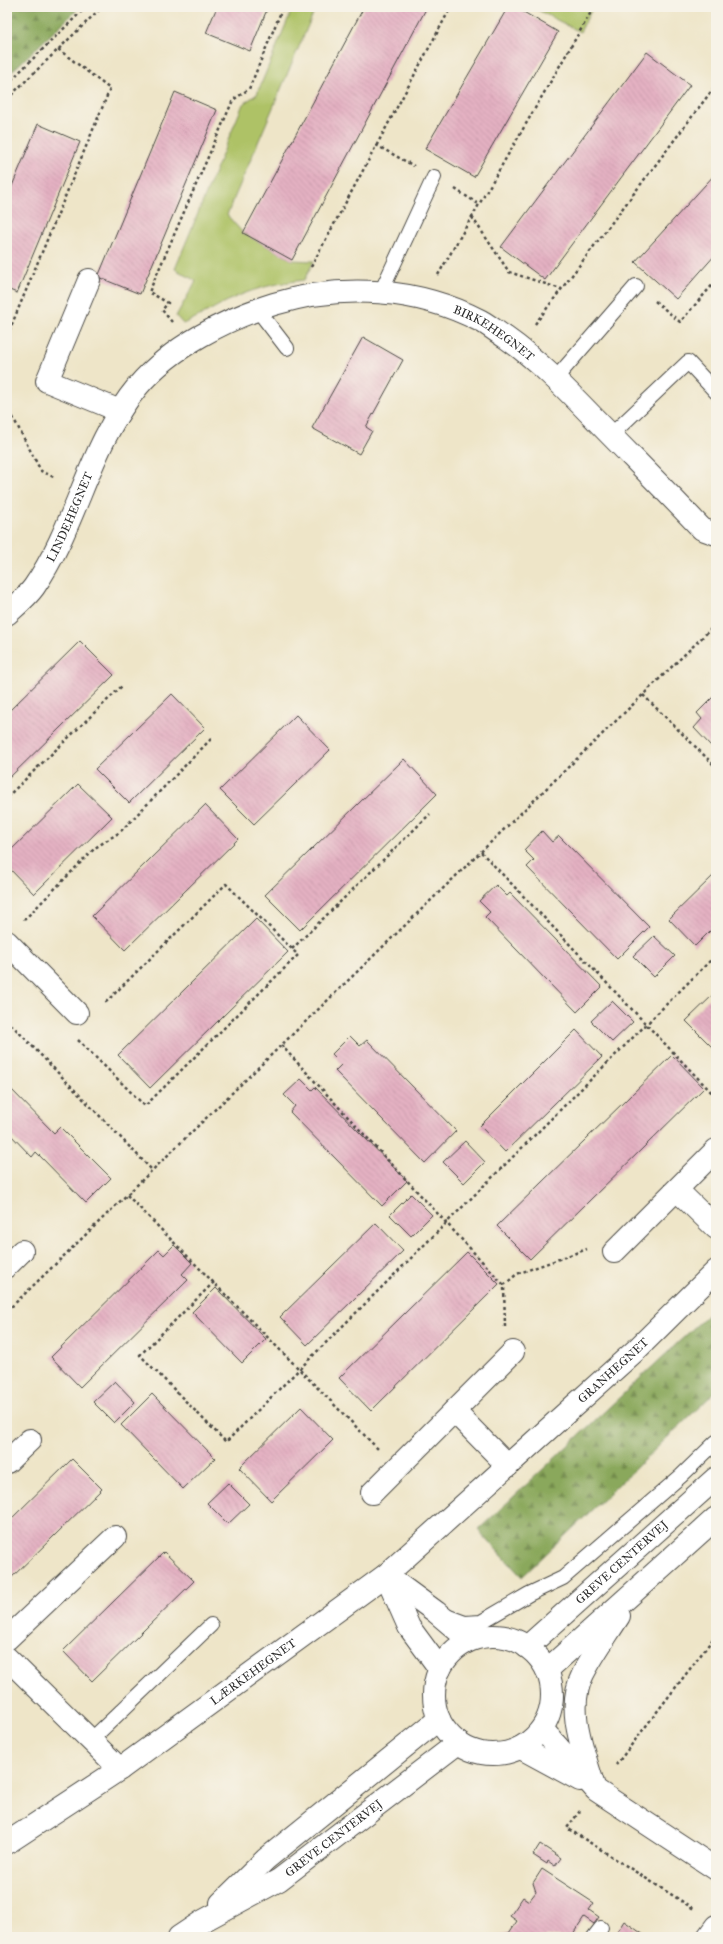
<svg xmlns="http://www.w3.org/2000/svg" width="723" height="1944" font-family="'IM FELL Great Primer',serif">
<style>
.grass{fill:#aec266;stroke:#6c7648}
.forest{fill:url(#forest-firs);stroke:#5a6a43}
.building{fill:url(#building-back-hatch)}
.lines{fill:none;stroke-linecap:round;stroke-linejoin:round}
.service-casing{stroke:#484743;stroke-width:16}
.minor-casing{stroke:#484743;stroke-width:24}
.tertiary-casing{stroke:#484743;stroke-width:24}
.path{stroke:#484743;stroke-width:2.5;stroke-dasharray:3 3;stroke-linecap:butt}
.service{stroke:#fff;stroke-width:14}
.minor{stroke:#fff;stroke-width:22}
.tertiary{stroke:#fff;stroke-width:22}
.labels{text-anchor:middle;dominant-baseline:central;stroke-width:4;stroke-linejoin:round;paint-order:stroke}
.street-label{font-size:12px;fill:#2b2b2b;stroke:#f7f3e8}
</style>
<defs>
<pattern id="forest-firs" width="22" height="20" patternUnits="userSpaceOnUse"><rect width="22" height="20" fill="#8aa85b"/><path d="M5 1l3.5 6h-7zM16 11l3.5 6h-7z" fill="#71894b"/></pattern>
<pattern id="building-back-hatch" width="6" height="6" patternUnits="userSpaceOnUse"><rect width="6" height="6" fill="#e4b1c2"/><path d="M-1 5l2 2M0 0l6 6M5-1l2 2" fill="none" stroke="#c498a7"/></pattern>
</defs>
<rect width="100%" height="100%" fill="#f7f3e8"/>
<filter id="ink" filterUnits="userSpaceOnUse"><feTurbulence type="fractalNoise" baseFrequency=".025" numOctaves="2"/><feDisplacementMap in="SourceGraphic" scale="8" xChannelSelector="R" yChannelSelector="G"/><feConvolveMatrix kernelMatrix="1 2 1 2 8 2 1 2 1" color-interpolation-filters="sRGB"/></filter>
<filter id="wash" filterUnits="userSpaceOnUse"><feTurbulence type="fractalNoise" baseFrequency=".012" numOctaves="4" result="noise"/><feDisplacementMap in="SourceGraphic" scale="16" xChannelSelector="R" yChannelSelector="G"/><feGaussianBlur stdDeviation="0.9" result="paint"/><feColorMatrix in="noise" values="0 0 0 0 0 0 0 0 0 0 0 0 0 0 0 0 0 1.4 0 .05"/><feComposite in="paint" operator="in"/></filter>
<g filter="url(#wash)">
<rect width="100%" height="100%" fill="#eee5c8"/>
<g class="grass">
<path d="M293,7H316L227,215L243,233L292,260L314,261L304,280C280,283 258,287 236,297C218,305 201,316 183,324L176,316L196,281L175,269L243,104L257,94Z"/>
<polygon points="532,7 593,7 580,32"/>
</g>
<g class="forest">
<polygon points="7,7 80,7 7,76"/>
<polygon points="716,1307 716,1391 522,1577 478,1530"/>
</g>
<g id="blocks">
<g class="building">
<polygon points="217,7 268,7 250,51 206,33"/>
<polygon points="364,7 427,7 292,260 243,233"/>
<polygon points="508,7 515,7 558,32 474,177 425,149"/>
<polygon points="647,52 690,85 545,280 501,247"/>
<polygon points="175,92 217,110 140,294 98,277"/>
<polygon points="38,124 80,142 17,293 7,289 7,198"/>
<polygon points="716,173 716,254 676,299 635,262"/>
<polygon points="363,337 403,360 366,427 372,431 359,454 312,428"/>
<polygon points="80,641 114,675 7,780 7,713"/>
<polygon points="172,694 205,728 129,803 95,769"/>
<polygon points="716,694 716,741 711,746 694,728 702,719 697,713"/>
<polygon points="296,715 330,750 254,824 220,790"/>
<polygon points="404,759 437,794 300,930 265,895"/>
<polygon points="78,784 112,817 34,894 7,866 7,854"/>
<polygon points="205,805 238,839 125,950 92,916"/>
<polygon points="542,831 552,842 559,836 649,927 617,959 527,867 534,860 524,850"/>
<polygon points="716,873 716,925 695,946 669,919"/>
<polygon points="496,885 507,896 510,893 602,987 577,1012 485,917 490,912 479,901"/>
<polygon points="256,919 288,952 150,1088 118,1055"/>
<polygon points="654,936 675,956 654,977 633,956"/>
<polygon points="716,992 716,1051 686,1021"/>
<polygon points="612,1001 633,1022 612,1042 591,1021"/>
<polygon points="576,1030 602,1057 505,1152 480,1126"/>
<polygon points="350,1036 360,1046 367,1040 456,1131 425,1163 335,1071 342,1064 332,1054"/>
<polygon points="672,1055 704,1088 530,1259 497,1226"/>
<polygon points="301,1079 312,1090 315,1087 407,1181 382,1206 290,1112 295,1106 284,1095"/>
<polygon points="7,1085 54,1133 60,1127 111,1178 86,1203 36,1152 32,1157 7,1131"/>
<polygon points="465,1141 485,1162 464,1183 443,1162"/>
<polygon points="411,1194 432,1215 411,1236 390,1215"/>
<polygon points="376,1223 403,1251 307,1345 280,1317"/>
<polygon points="174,1245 192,1263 182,1274 188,1280 80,1387 51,1357 159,1250 164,1255"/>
<polygon points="467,1252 499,1284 371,1411 339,1378"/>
<polygon points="216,1288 266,1339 242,1363 192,1312"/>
<polygon points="115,1381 135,1402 114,1423 93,1402"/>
<polygon points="152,1394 215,1458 183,1489 121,1425"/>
<polygon points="301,1407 333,1440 271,1501 239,1468"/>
<polygon points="72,1459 102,1489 7,1582 7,1523"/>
<polygon points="228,1483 249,1504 228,1524 207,1503"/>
<polygon points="164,1552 194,1581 92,1681 63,1651"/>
<polygon points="540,1844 561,1858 555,1866 548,1861 547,1864 533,1855"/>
<polygon points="542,1869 594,1903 589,1910 599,1917 594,1924 584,1917 571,1937 496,1937 497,1935 509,1933 517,1921 510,1916 523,1897 529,1901 536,1892 533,1883"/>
<polygon points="624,1921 647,1937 614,1937"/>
</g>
</g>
</g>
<g filter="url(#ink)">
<use href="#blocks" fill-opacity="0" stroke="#484743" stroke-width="1"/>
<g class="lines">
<g class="service-casing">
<g id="service">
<polyline points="381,292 434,177"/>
<polyline points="257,309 287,348"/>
<polyline points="556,378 636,286"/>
<polyline points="611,435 688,362 716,392"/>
<polyline points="449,1617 465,1623 481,1622 529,1594 563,1578 681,1476 716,1442"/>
<polyline points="91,1740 211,1625"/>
<polyline points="594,1937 601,1928"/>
</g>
</g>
<g class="minor-casing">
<g id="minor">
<polyline points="89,280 47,381 120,411"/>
<path id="s1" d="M7,614C16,606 27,597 34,587C77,525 89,445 138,386C171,347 226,319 274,304C342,283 418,288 481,321C490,326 497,332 505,337C539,361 567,390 596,420C631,456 667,492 702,529L716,534"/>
<polyline points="7,942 77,1013"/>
<polyline points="677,1190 716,1228"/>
<polyline points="614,1252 716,1150"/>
<polyline points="7,1266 22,1251"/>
<polyline points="454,1411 508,1466"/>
<polyline points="7,1462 30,1440"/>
<polyline points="372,1493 513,1352"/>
<polyline points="386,1575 409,1627 440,1669"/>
<polyline points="387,1576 436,1612 469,1640"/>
<polyline points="7,1639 115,1537"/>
<polyline points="7,1658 120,1769"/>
<polyline points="542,1729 596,1790 716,1869"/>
<polyline points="521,1748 580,1780"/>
<path id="s2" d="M7,1843L120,1769L386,1575L635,1351L716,1271"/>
<polyline points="708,1937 716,1926"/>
</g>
</g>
<g class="tertiary-casing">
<g id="tertiary">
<circle cx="493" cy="1695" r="59"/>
<path id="s3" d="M527,1647L716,1478"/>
<polyline points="547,1670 716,1518"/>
<path d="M594,1787C584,1752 565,1709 583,1674C593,1654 607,1635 619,1616"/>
<polyline points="221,1903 266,1859 439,1719"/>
<path id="s4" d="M179,1937L203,1921L279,1880L458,1743"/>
</g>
</g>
<g class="path">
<polyline points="7,84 86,7"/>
<polyline points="7,99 102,7"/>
<polyline points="376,145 414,166"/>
<polyline points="455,189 480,205"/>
<polyline points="472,217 509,272 561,289"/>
<polyline points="311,267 451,7"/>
<polyline points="438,275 594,7"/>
<polyline points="655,301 680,322 716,281"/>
<polyline points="172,322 162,310 168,303 149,292 233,100 249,89 283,7"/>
<polyline points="535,324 716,85"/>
<polyline points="7,336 110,89 58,49"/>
<polyline points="7,406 41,471 56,478"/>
<polyline points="643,695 716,767"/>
<polyline points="7,797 123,685"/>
<polyline points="481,852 716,1097"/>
<polyline points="24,920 95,848 120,832 213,737"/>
<polyline points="292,949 430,814"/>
<polyline points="7,1020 152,1170"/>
<polyline points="78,1040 145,1106 298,955 226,884 104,1004"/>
<polyline points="281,1045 504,1285"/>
<polyline points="127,1195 378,1449"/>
<polyline points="214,1282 140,1355 226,1442 716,955"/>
<polyline points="7,1311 716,624"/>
<polyline points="505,1327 504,1285 517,1274 587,1249"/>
<polyline points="616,1765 716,1635"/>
<polyline points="580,1811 567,1828 694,1909"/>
</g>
<use href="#service" class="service"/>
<use href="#minor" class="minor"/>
<use href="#tertiary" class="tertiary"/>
</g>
</g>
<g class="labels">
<g class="street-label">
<text stroke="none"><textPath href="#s1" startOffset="656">BIRKEHEGNET</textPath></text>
<text stroke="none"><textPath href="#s1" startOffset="117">LINDEHEGNET</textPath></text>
<text stroke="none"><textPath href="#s2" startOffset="770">GRANHEGNET</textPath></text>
<text stroke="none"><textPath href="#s3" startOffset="127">GREVE CENTERVEJ</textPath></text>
<text stroke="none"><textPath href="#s2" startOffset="300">LÆRKEHEGNET</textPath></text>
<text stroke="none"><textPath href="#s4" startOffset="184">GREVE CENTERVEJ</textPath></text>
</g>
</g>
<rect width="723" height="1944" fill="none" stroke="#f7f3e8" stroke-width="24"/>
</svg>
